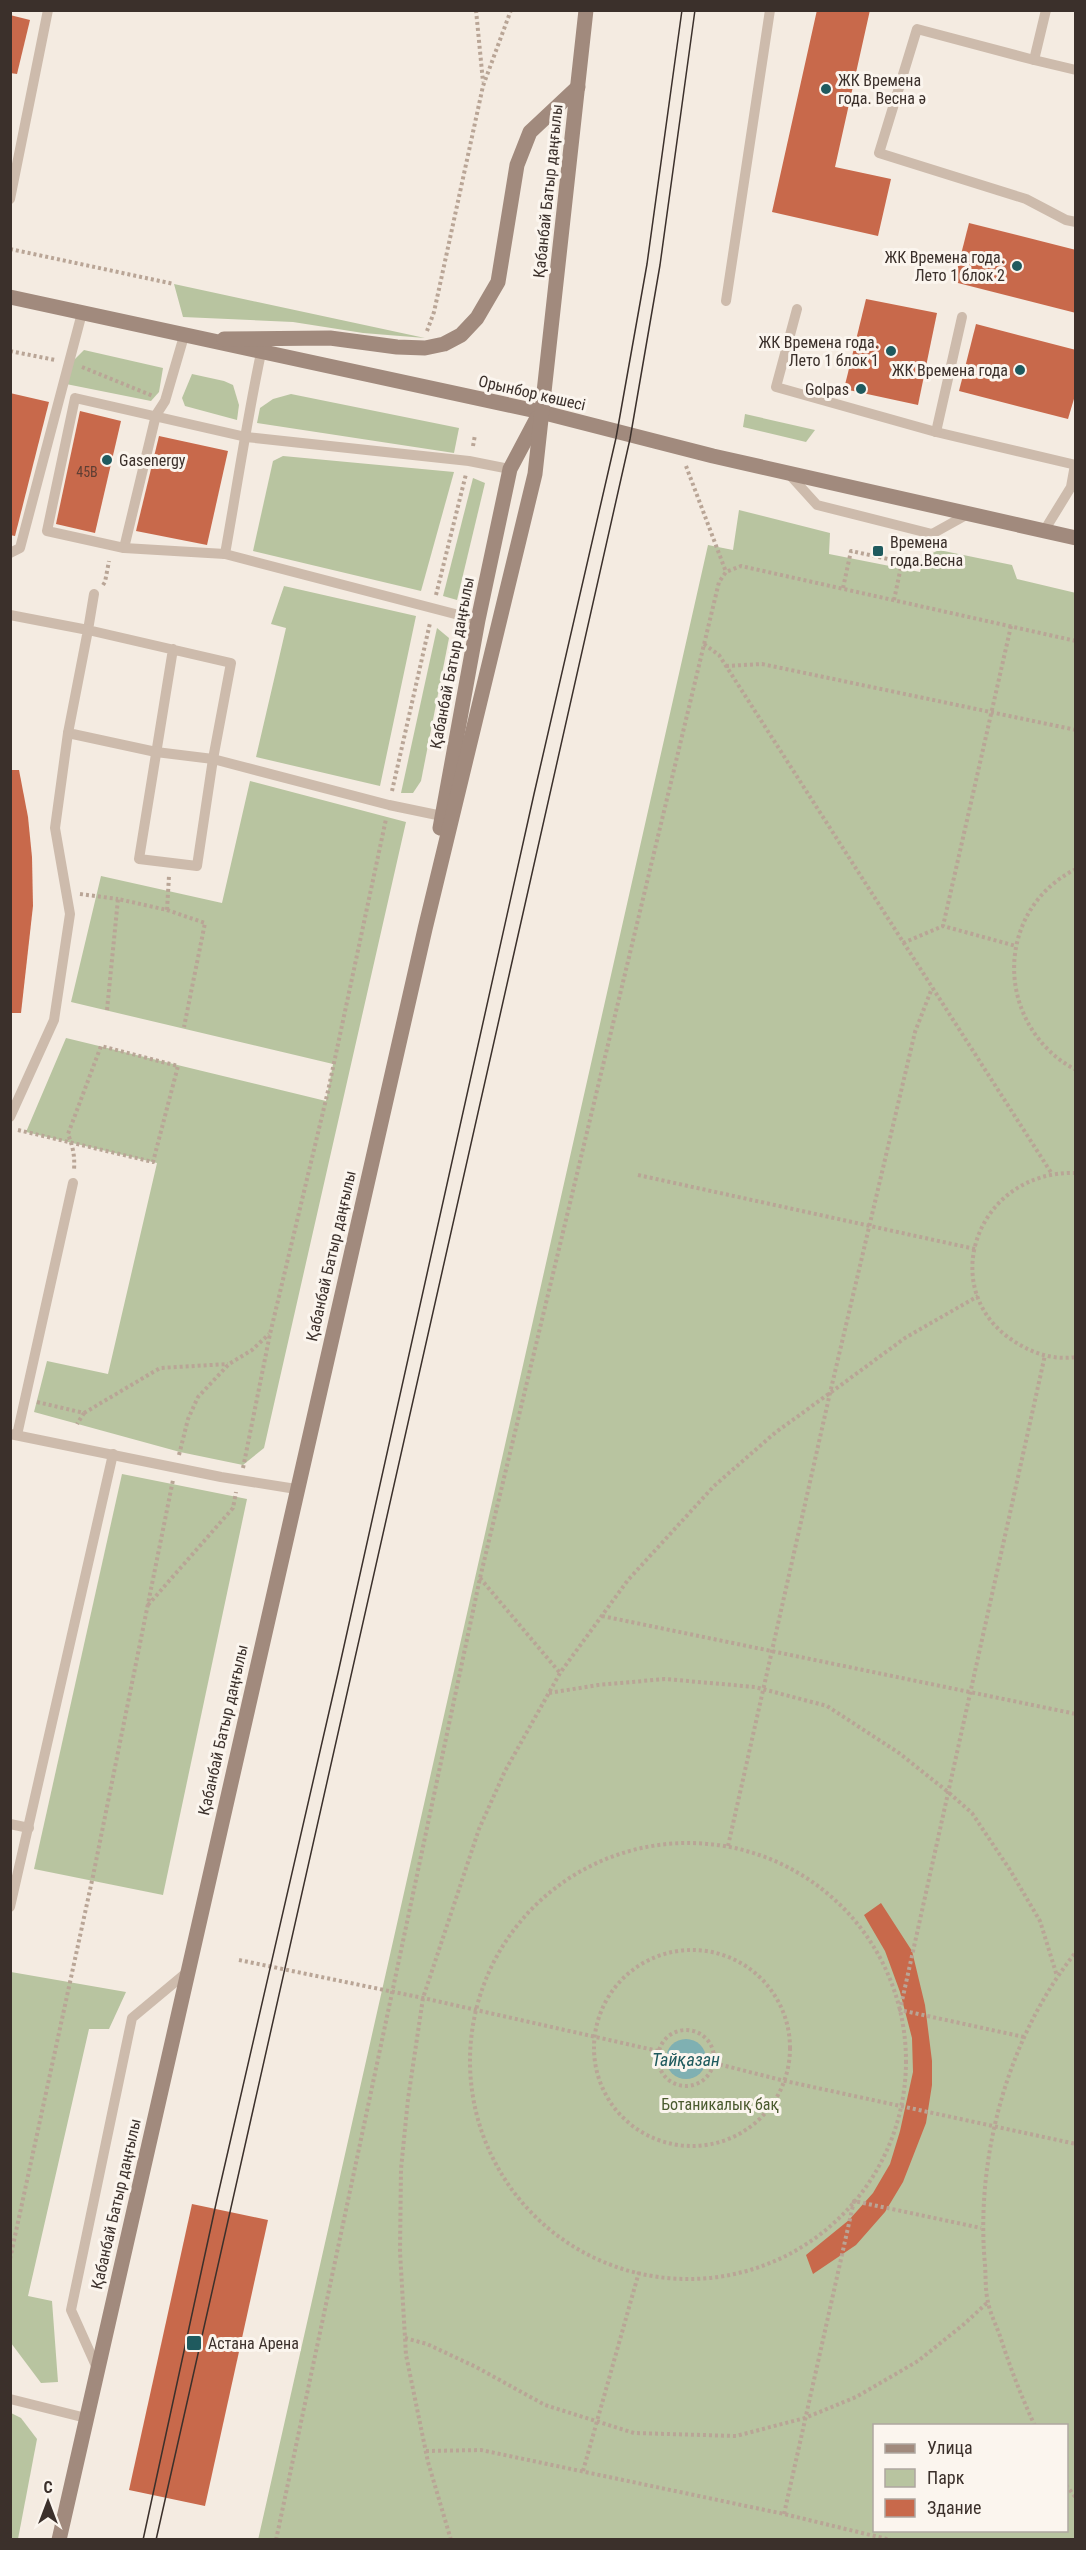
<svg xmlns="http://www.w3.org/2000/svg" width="1086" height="2550" font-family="'Roboto Condensed',sans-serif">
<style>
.green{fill:#b8c4a0;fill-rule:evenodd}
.water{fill:#7fb0b2}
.building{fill:#c8694b}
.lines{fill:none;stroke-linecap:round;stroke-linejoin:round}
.path{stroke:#b9a596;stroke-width:4;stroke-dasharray:3 3;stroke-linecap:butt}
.lane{stroke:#cdbbac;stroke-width:10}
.secondary{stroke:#a18a7d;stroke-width:15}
.tram{stroke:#3b302b;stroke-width:1.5}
.poi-dot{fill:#1f5a5e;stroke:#fbf5ee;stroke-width:2}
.labels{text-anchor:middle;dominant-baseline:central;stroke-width:6;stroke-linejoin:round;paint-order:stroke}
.number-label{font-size:14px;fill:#5e3e33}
.poi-label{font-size:16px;fill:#3b302b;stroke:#fbf5ee;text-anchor:start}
.street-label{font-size:16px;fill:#3b302b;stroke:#fbf5ee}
.park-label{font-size:16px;fill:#4a5a2e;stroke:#fbf5ee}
.water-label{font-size:18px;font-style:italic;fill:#1f5a5e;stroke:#fbf5ee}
</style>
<rect width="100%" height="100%" fill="#f4ebe1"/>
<g class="green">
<polygon points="174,284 425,338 363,333 293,322 183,317"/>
<polygon points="84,350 163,368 159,392 151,401 66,384 71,363"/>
<polygon points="192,374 224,381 233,385 239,405 237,420 185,406 182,398"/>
<polygon points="291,394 459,428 454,453 257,423 260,408 273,399"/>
<polygon points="745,414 815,430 806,442 743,427"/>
<polygon points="283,456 454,472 421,591 253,551 273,461"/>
<polygon points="473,478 485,483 457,600 443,596"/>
<path d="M739,510L830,533L829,554L920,572L924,557L939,550L1012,565L1017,579L1076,593L1075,2539L258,2540L708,545L733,550ZM874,2426H1066V2530H874Z"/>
<polygon points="284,586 416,616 380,786 256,757 286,628 271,624"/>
<polygon points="437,628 449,638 421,781 413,793 401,793"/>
<polygon points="250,781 406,822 264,1448 243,1465 180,1452 34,1412 47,1361 108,1374 157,1163 26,1132 66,1038 326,1101 333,1064 71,1002 101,876 222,903"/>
<polygon points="122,1474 247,1499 163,1895 34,1869"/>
<polygon points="11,1972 126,1992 109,2029 89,2029 28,2296 52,2301 58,2382 41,2383 11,2343"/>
<polygon points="11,2413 21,2418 37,2439 18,2539 11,2539"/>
</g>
<circle class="water" cx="686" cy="2059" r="20"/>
<g class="building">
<polygon points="817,10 870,10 835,167 891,179 878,236 772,212"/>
<polygon points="10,15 30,20 17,74 10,73"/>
<polygon points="969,223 1076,250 1076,313 954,282"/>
<polygon points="866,299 937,313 918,405 844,389"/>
<polygon points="976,324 1076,350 1076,392 1068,419 959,391"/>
<polygon points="10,393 49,402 15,536 10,535"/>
<polygon points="80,411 121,421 95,533 56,524"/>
<polygon points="159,436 228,451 207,545 136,531"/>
<polygon points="10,770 19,770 28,817 32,857 33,906 21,1013 10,1013"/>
<polygon points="881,1903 912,1951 925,2005 932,2061 932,2085 926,2123 903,2182 885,2212 856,2245 813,2274 806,2255 849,2220 873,2193 890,2164 900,2131 913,2072 912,2038 900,1992 885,1951 864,1915"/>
<polygon points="192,2204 268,2220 205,2506 129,2490"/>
</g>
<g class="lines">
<g class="path">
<polyline points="476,10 483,82"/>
<polyline points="10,249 174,284"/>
<polyline points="427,331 434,312 483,86 511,10"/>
<polyline points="10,351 55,360"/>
<polyline points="82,367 153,396"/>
<polyline points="473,446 475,435"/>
<polyline points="686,466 726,572"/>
<polyline points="103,585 105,582 109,561"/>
<polyline points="843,588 851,551 902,562 894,600"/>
<polyline points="436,595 466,474"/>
<polyline points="1011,626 943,926 1016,946"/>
<polyline points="704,644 719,655 1052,1174"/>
<polyline points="726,666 762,664 1076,730"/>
<polyline points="392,791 430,623"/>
<path d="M1076,869C992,911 995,1027 1076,1070"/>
<polyline points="80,894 118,899"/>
<polyline points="167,910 205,923 184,1027"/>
<polyline points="903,943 943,926"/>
<polyline points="107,1010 118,899 167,910 169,876"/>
<path d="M18,1130L153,1162L178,1066L101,1046L68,1134C73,1147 75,1156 74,1170"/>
<path d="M1076,1173C973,1170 932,1298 1022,1346C1038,1355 1057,1360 1076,1357"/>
<polyline points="638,1175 975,1249"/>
<polyline points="37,1402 84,1413 77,1424"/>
<polyline points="84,1413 160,1368 228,1364"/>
<polyline points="179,1455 188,1419 198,1397 229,1364 252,1350 269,1334"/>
<polyline points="243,1468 270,1334 328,1091 386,819"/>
<polyline points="480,1578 560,1673"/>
<polyline points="148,1605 233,1508 236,1492"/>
<polyline points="602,1616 1076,1714"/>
<polyline points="549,1693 598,1685 665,1679 755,1687 827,1706 899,1753 948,1792 972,1813 1010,1870 1040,1921 1057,1976"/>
<circle cx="688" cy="2061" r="218"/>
<polyline points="728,1846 830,1393 915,1032 932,988"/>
<circle cx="692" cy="2048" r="98"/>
<polyline points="239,1960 423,1998 658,2051"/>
<circle cx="686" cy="2058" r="28"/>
<polyline points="1024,2037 900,2010 1045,1355"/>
<polyline points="714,2063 785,2081 1076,2144"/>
<polyline points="10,2259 93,1876 173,1480"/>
<polyline points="405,2338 427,2344 476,2367 545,2405 634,2433 736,2436 805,2418 856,2397 918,2361 963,2325 988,2302"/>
<path d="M1035,2426C1021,2396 1010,2367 1000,2336C996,2325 990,2313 988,2302C985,2290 986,2277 985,2265C975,2158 1008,2036 1076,1952"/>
<polyline points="426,2451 481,2450 784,2514 891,2540"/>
<polyline points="583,2471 639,2272"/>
<polyline points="1066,2485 1076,2498"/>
<polyline points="784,2514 854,2201 981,2228"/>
<polyline points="276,2540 480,1578 719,582 726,572 741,566 1076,641"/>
<polyline points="451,2540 428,2462 406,2355 400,2252 401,2169 408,2099 423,1998 479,1829 505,1771 560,1673 628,1580 714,1486 776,1432 830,1393 905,1338 978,1296"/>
</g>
<g class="lane">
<polyline points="1046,10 1034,60 1076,70"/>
<polyline points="1034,60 917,29 879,153 1026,199 1066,220 1076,222"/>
<polyline points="10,199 48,10"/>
<polyline points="726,301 770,10"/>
<polyline points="797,309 776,387 936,432 1076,465"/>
<path d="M261,353C247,419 237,487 225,554L478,620"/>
<polyline points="936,432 962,317"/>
<polyline points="788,473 817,505 932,534 968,514"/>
<polyline points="1044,531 1071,487 1075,465"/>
<polyline points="124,548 156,415 165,401 184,336"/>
<polyline points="10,553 20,548 82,313"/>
<polyline points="225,554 124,548 47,531 75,398 246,437 469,461 510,469"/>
<polyline points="94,594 88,630 231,663 213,759 197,866 139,859 173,649"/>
<polyline points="10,615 88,630 68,733 156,752 213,759 389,805 442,816"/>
<polyline points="10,1117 54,1020 70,914 55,828 68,733"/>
<polyline points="10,1434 221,1477 296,1489"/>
<polyline points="17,1435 73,1183"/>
<polyline points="10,1824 29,1828"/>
<polyline points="10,1907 113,1454"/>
<polyline points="97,2368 71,2310 132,2018 186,1973"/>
<polyline points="10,2399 86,2418"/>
</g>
<g class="secondary">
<polyline points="10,297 541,412 713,456 1076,538"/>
<polyline points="224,339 330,338 397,347 425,348 444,344 461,335 477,318 498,282 517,165 530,132 578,87"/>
<polyline points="440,828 478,620 510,469 537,418"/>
<polyline points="59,2540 425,929 535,474 586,10"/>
</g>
<g class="tram">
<polyline points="143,2540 217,2199 338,1673 534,794 616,438 647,264 682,10"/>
<polyline points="156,2540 630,439 660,265 695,10"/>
</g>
</g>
<g class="poi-dot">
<circle cx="826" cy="89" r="6"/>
<circle cx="1017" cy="266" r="6"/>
<circle cx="891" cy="351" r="6"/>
<circle cx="1020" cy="370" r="6"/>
<circle cx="861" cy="389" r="6"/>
<circle cx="107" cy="460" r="6"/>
<rect x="872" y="545" width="12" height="12" rx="3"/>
<rect x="186" y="2335" width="16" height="16" rx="3"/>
</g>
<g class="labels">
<g class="number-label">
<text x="87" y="472">45В</text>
</g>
<g class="poi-label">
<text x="838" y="80">ЖК Времена<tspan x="838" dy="18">года. Весна ә</tspan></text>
<text x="1005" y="257" text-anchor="end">ЖК Времена года.<tspan x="1005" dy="18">Лето 1 блок 2</tspan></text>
<text x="879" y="342" text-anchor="end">ЖК Времена года.<tspan x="879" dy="18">Лето 1 блок 1</tspan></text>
<text x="1008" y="370" text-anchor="end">ЖК Времена года</text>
<text x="849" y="389" text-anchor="end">Golpas</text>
<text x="119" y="460">Gasenergy</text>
<text x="890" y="542">Времена<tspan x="890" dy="18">года.Весна</tspan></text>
<text x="208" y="2343">Астана Арена</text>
</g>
<g class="street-label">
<text transform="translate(548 191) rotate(-84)">Қабанбай Батыр даңғылы</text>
<text transform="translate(532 393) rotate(13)">Орынбор көшесі</text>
<text transform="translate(452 663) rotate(-79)">Қабанбай Батыр даңғылы</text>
<text transform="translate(331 1256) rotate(-77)">Қабанбай Батыр даңғылы</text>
<text transform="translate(223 1730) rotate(-77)">Қабанбай Батыр даңғылы</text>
<text transform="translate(116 2204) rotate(-77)">Қабанбай Батыр даңғылы</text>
</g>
<g class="park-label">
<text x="720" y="2104">Ботаникалық бақ</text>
</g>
<g class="water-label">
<text x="686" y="2059">Тайқазан</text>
</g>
</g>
<rect width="1086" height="2550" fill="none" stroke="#3b302b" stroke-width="24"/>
<rect x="873" y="2424" width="195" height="108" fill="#fbf5ee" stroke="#aea6a0" stroke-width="1.5"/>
<rect x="885" y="2444" width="30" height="9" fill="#a18a7d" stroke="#aea6a0" stroke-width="1.5"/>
<text x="927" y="2454" font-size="18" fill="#3b302b">Улица</text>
<rect x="885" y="2469" width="30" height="18" fill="#b8c4a0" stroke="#aea6a0" stroke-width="1.5"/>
<text x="927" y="2484" font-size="18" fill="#3b302b">Парк</text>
<rect x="885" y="2499" width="30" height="18" fill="#c8694b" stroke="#aea6a0" stroke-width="1.5"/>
<text x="927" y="2514" font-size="18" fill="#3b302b">Здание</text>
<g transform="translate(48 2502)" stroke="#fbf5ee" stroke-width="4.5" paint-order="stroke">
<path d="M0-4.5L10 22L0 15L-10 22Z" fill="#3b302b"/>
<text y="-9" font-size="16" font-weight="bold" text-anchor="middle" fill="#3b302b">С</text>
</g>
</svg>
